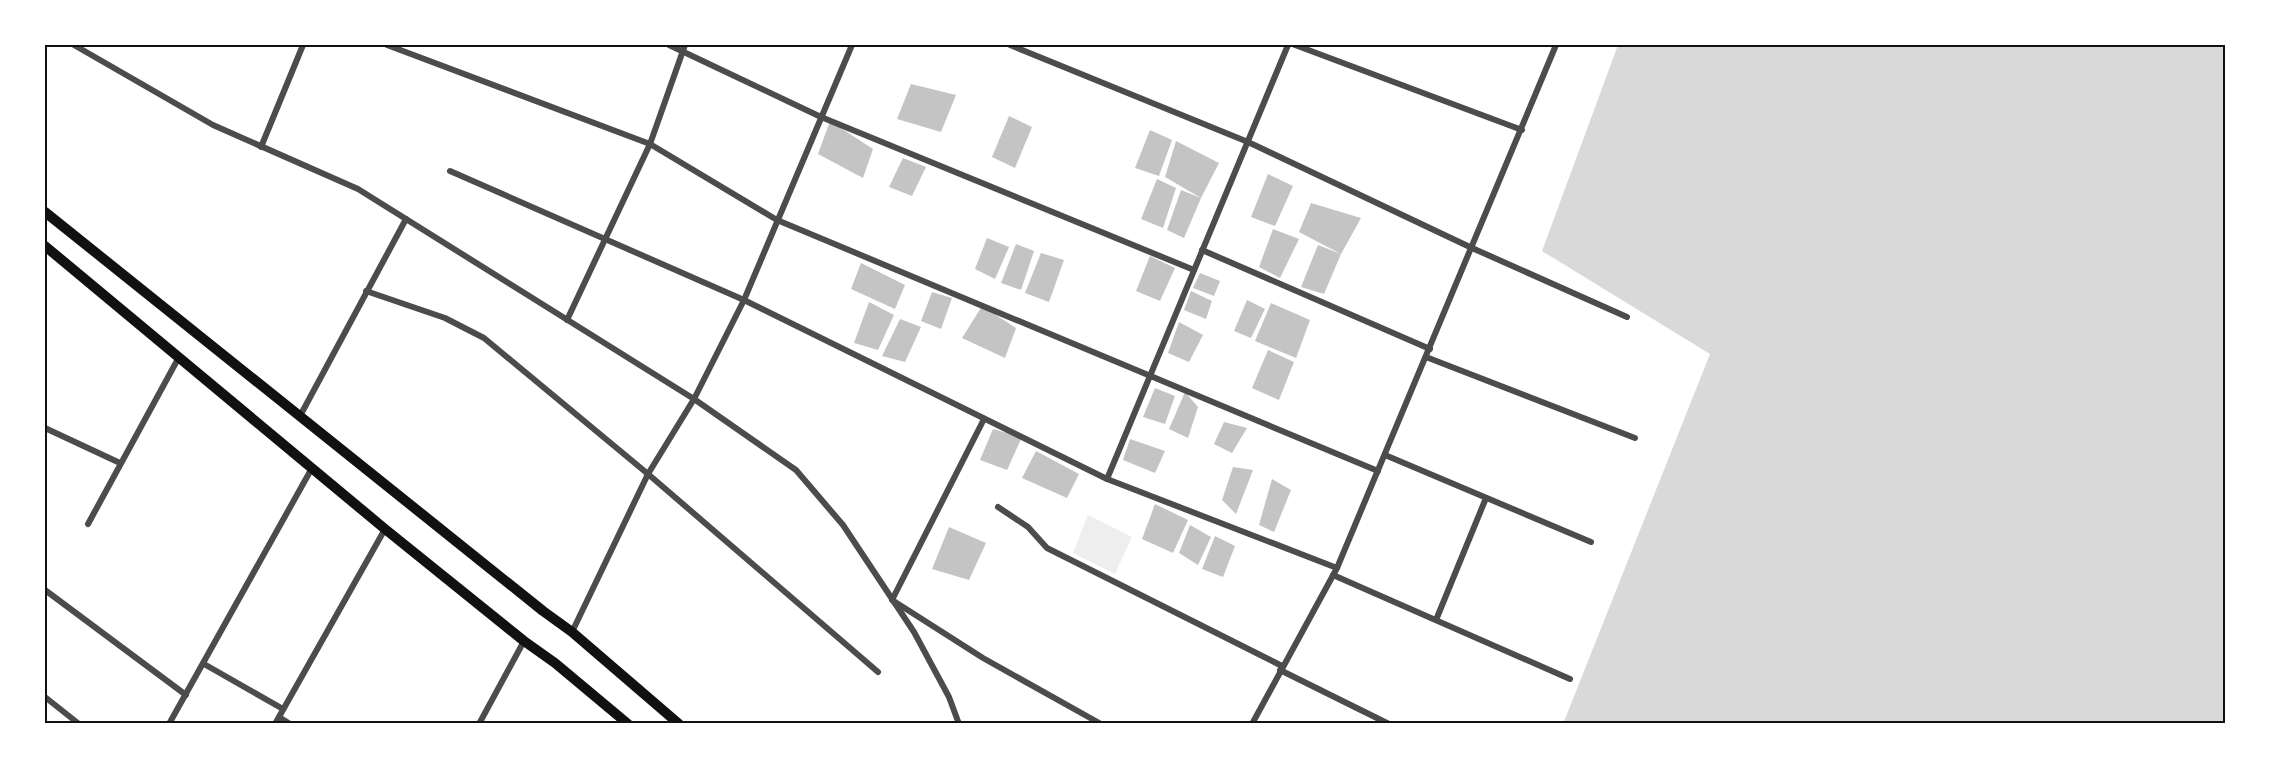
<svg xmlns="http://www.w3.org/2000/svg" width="2271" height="769" font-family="Barlow,sans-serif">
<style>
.green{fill:#eee}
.water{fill:#d9d9d9}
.building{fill:#c4c4c4}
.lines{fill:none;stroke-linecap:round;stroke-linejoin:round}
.minor{stroke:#4c4c4c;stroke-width:6}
.secondary{stroke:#111;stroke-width:10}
.neatline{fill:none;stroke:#111;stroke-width:2}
</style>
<rect width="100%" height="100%" fill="#fff"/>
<polygon class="green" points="1088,515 1132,537 1115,574 1073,553"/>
<polygon class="water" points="1618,45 2226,45 2226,724 1563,724 1710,354 1542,251"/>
<g class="building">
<polygon points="911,84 956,95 941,132 897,119"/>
<polygon points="1009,116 1032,127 1015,168 992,157"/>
<polygon points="830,121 873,149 863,178 818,154"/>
<polygon points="1150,130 1172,140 1159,176 1135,168"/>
<polygon points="1176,141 1219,163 1201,198 1165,177"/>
<polygon points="903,158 926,167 912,196 889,187"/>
<polygon points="1268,174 1293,186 1275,226 1251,217"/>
<polygon points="1157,179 1176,188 1163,228 1141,219"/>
<polygon points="1181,190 1201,198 1184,238 1167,230"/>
<polygon points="1311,203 1361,218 1341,254 1299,232"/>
<polygon points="1273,229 1299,239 1280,278 1259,267"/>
<polygon points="987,238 1009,247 995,279 975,269"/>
<polygon points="1016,244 1034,251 1021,290 1001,283"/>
<polygon points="1318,245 1341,254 1324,294 1301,287"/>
<polygon points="1041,253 1064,260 1049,302 1025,293"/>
<polygon points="1150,256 1175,268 1160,301 1136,291"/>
<polygon points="861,263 905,285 895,309 851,289"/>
<polygon points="1200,273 1220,281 1214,296 1193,288"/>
<polygon points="1191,291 1212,301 1206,319 1184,310"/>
<polygon points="932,292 952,298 941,329 921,321"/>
<polygon points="1247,300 1265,309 1251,338 1234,331"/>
<polygon points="869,302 894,315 878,350 854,343"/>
<polygon points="1271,303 1310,320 1296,358 1255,341"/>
<polygon points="982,306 1016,328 1005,358 962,338"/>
<polygon points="900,319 921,327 905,362 882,356"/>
<polygon points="1179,322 1203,335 1189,362 1168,353"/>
<polygon points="1268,350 1294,362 1279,400 1252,388"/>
<polygon points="1155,388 1175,396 1165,424 1143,417"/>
<polygon points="1185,392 1198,407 1188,438 1169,429"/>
<polygon points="1224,422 1247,428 1232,453 1214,444"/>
<polygon points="993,429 1022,437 1007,470 980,460"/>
<polygon points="1130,439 1165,451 1155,473 1123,460"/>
<polygon points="1036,451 1079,474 1067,498 1022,478"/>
<polygon points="1233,467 1253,470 1236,514 1222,500"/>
<polygon points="1272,479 1291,490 1274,532 1259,525"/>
<polygon points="1155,504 1188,520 1173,553 1142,539"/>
<polygon points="1190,525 1211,537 1198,565 1179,553"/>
<polygon points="949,527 986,543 969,580 932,569"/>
<polygon points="1215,536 1235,546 1223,577 1202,569"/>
</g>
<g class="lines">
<g class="minor">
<polyline points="74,45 213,125 358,189 694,399 796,470 843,525 914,632 949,697 959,724"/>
<polyline points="387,45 650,144 777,220 1378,471"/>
<polyline points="669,45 821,117 1194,270"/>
<polyline points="1010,45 1248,142 1472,248 1627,317"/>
<polyline points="1295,45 1522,130"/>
<polyline points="261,147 303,45"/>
<polyline points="450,171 744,300 1107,479 1337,568"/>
<polyline points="1202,250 1430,349"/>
<polyline points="366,291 445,318 484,338 648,474 878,672"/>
<polyline points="567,320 650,144 685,45"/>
<polyline points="1426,357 1635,438"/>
<polyline points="300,416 406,219"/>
<polyline points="984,419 892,600 983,658 1101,724"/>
<polyline points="45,428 120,463"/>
<polyline points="1385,455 1591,542"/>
<polyline points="1107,479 1288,45"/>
<polyline points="998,507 1028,527 1047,548 1282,666"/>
<polyline points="88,524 179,357"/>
<polyline points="1333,575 1570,679"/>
<polyline points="45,590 186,695"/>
<polyline points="1436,620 1486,498"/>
<polyline points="572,632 648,474 694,399 744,300 852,45"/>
<polyline points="204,664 283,709"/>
<polyline points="1280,670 1389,724"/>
<polyline points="45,697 79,724"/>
<polyline points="279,717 290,724"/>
<polyline points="169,724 312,468"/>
<polyline points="275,724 385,529"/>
<polyline points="479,724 524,641"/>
<polyline points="1252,724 1337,568 1556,45"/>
</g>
<g class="secondary">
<polyline points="45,212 543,611 572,632 679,724"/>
<polyline points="45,246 385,529 524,641 555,663 628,724"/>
</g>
</g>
<rect width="2271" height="769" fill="none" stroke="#ffffff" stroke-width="93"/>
<rect x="46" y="46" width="2178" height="676" class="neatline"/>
</svg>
